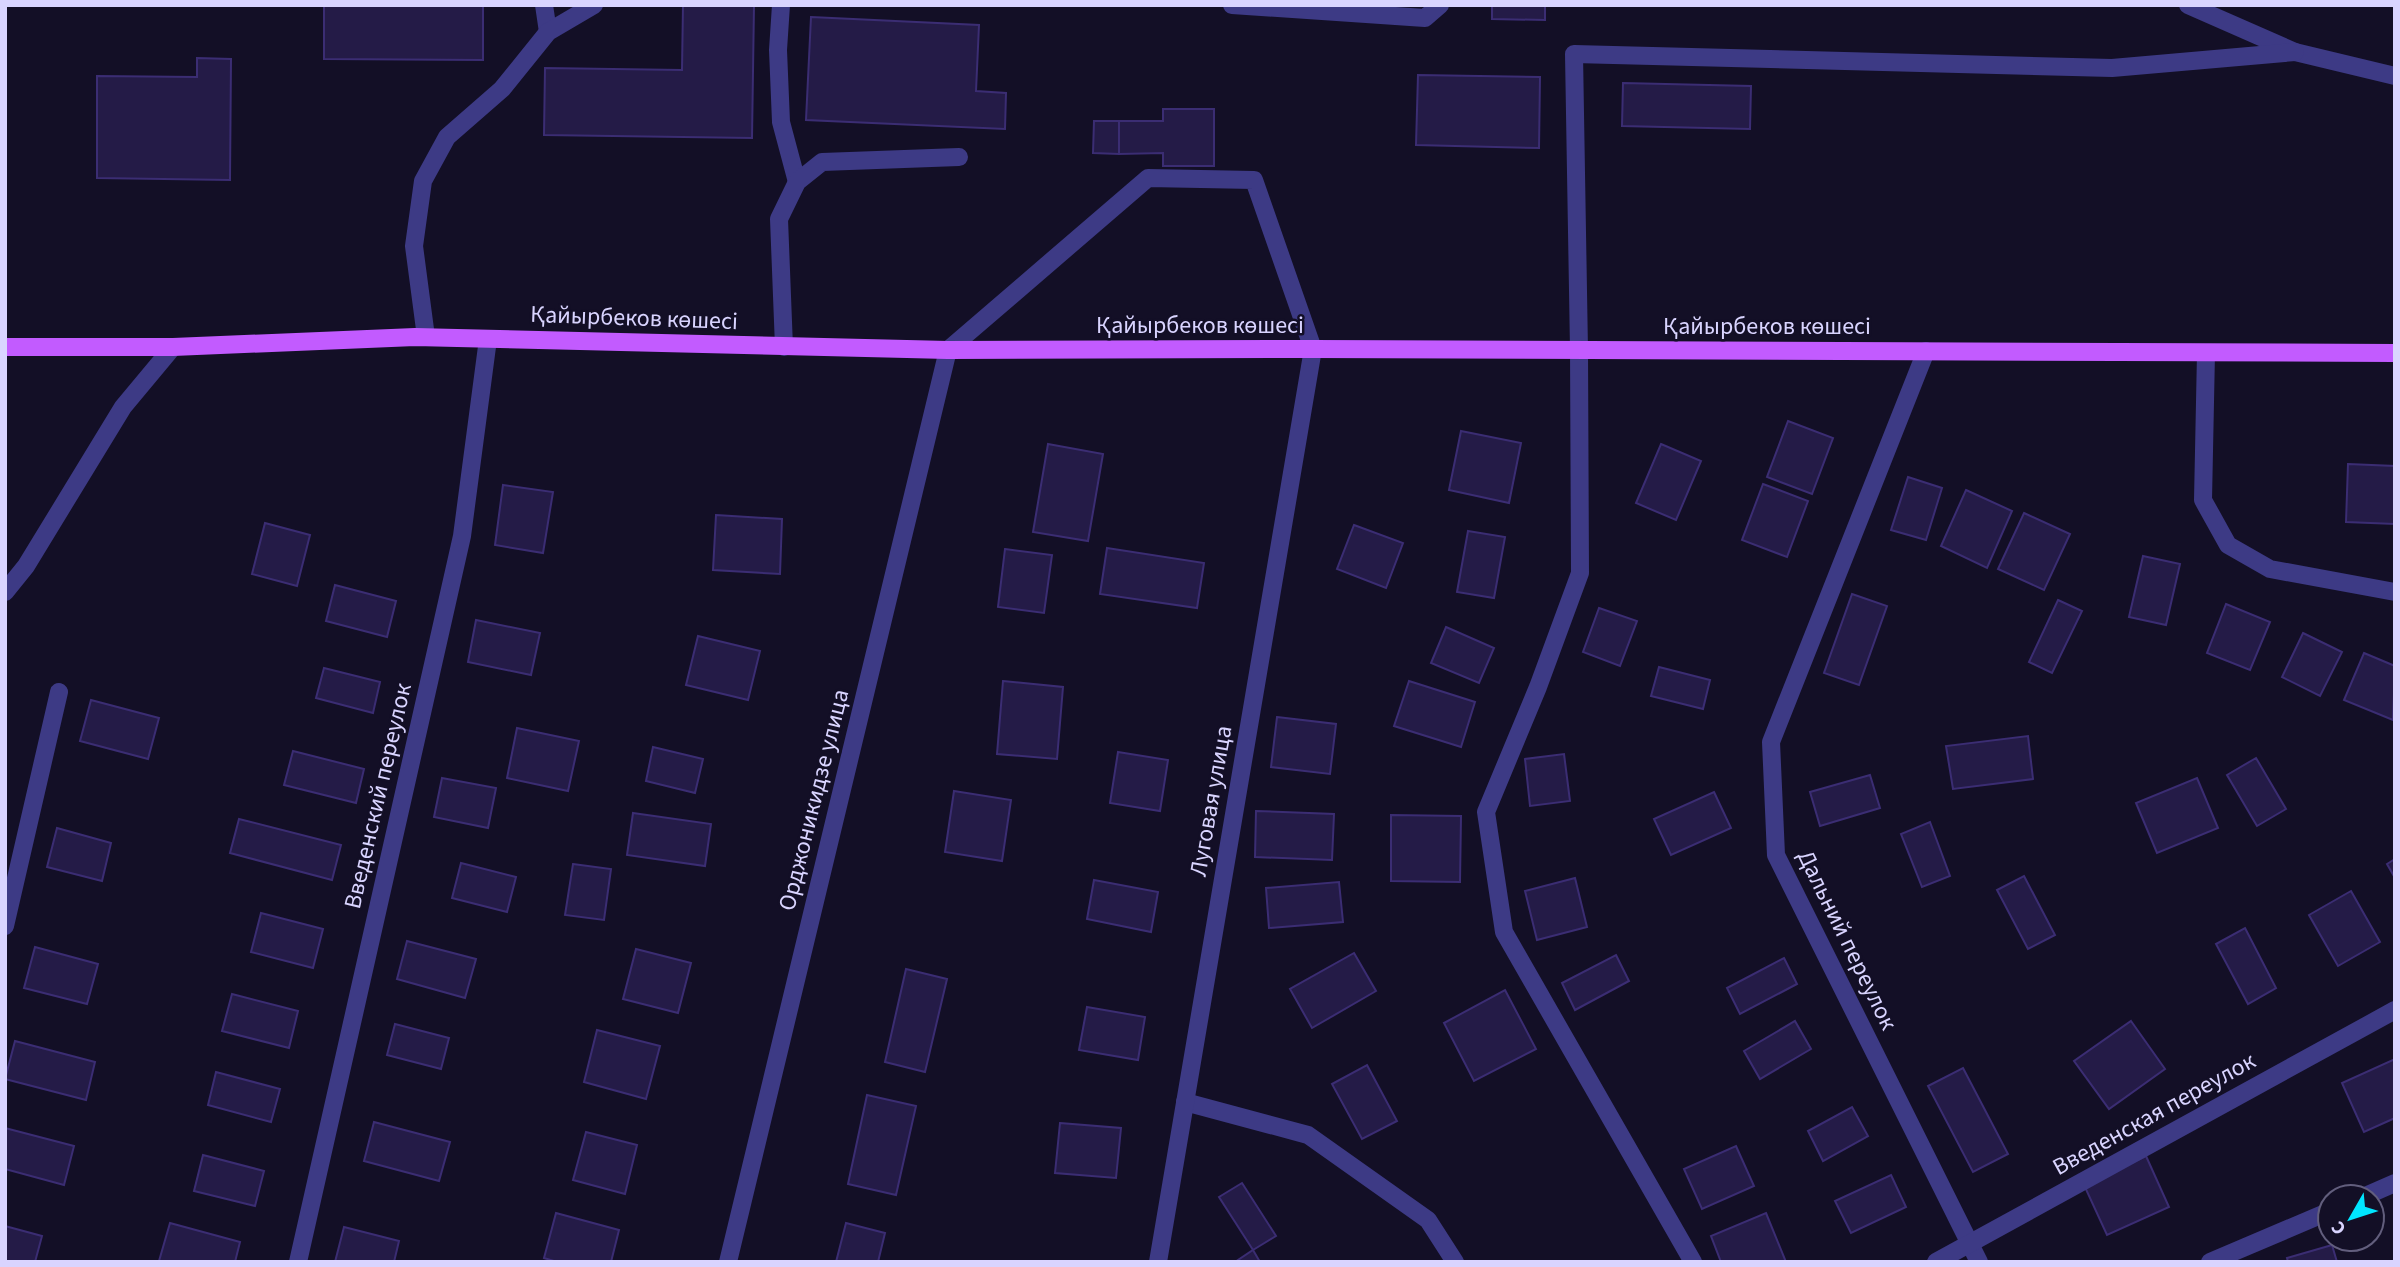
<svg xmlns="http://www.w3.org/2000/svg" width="2400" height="1267" font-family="'Source Sans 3',sans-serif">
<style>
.building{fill:#241b47;stroke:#3b2d73;stroke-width:2}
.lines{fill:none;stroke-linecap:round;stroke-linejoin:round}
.minor{stroke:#3d3a85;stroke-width:18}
.major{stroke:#c25bff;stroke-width:18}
.labels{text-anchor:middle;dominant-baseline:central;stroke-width:5;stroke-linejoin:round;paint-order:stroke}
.street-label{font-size:24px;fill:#d9d4ff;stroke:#130f26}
</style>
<rect width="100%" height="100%" fill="#130f26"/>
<g class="building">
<polygon points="324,5 483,5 483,60 324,59"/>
<polygon points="683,5 754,5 752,138 544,135 545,68 682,70"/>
<polygon points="1492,5 1545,5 1545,20 1492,19"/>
<polygon points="811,17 979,25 976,91 1006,93 1005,129 806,120"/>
<polygon points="197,58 231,59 230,180 97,178 97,76 197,77"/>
<polygon points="1418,75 1540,77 1539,148 1416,145"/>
<polygon points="1623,83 1751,86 1750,129 1622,126"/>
<polygon points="1163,109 1214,109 1214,166 1163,166 1163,153 1119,154 1119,121 1163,121"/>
<polygon points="1094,121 1119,121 1119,154 1093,153"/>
<polygon points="1788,421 1833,438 1812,494 1767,477"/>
<polygon points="1461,431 1521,443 1509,503 1449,490"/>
<polygon points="1048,444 1103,454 1088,541 1033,532"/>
<polygon points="1661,444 1701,461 1676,520 1636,503"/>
<polygon points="2348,464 2395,466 2395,524 2346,522"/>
<polygon points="1908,477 1942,488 1926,540 1891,530"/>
<polygon points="1763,484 1808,501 1787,557 1742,540"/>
<polygon points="503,485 553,492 543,553 495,545"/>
<polygon points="1966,490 2012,511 1987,568 1941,546"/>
<polygon points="2024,513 2070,534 2044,590 1998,569"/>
<polygon points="716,515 782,519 780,574 713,570"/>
<polygon points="265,523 310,535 297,586 252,574"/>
<polygon points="1354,525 1403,543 1386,588 1337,569"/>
<polygon points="1468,531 1505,537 1494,598 1457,592"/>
<polygon points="1107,548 1204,563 1197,608 1100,594"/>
<polygon points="1005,549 1052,555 1044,613 998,607"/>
<polygon points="2143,556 2180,564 2166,625 2129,617"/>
<polygon points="335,585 396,601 387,637 326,621"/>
<polygon points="1852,594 1887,606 1859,685 1824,673"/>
<polygon points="2058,600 2082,611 2052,673 2029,662"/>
<polygon points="2226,604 2270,622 2250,670 2207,653"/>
<polygon points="1599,608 1637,621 1620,666 1583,652"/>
<polygon points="476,620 540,633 531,675 468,662"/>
<polygon points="1446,627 1494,648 1479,683 1431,663"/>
<polygon points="2303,633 2342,652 2320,696 2282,677"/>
<polygon points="698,636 760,651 748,700 686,685"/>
<polygon points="2364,653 2395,666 2393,720 2344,700"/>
<polygon points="1659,667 1710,680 1703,709 1651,696"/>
<polygon points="324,668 380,682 373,713 316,698"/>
<polygon points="1003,681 1063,687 1057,759 997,754"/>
<polygon points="1409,681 1475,702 1461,747 1394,726"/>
<polygon points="91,700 159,718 148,759 80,741"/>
<polygon points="1277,717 1336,724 1330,774 1271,767"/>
<polygon points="517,728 579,741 568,791 507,778"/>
<polygon points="2028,736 2033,779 1953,789 1946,746"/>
<polygon points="653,747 703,759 695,793 646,781"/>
<polygon points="293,751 364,769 356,803 284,785"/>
<polygon points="1118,752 1168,760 1160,811 1110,803"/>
<polygon points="1564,754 1570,801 1530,806 1525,759"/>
<polygon points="2256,758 2286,809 2257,826 2227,775"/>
<polygon points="1870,775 1880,808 1820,826 1810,792"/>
<polygon points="442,778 496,788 488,828 434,817"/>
<polygon points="2197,778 2218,828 2157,853 2136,803"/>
<polygon points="954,791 1011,800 1002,861 945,852"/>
<polygon points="1714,792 1731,828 1671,855 1654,819"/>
<polygon points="1256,811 1334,814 1332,860 1255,857"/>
<polygon points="633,813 711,824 705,866 627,855"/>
<polygon points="1391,815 1461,816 1460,882 1391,881"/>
<polygon points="239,819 341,845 332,880 230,853"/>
<polygon points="1930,822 1950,876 1922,887 1901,834"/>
<polygon points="57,828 111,843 102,881 47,867"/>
<polygon points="2395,859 2395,878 2387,864"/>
<polygon points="461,863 516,877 507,912 452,898"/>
<polygon points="573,864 611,869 604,920 565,915"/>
<polygon points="2024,876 2055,935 2028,949 1997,890"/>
<polygon points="1575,878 1587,927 1537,940 1525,891"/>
<polygon points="1094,880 1158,892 1151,932 1087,919"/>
<polygon points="1339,882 1343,922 1269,928 1266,888"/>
<polygon points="2351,891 2380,942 2338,966 2309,915"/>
<polygon points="261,913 323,929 313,968 251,952"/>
<polygon points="2245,928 2276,988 2248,1004 2216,944"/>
<polygon points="407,941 476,959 465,998 397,979"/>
<polygon points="35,947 98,964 87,1004 24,988"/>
<polygon points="636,949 691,963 678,1013 623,999"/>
<polygon points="1354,953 1376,991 1312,1028 1290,989"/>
<polygon points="1616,955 1629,981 1575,1010 1562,983"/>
<polygon points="1784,958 1797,984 1740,1014 1727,988"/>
<polygon points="906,969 947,979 925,1072 885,1062"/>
<polygon points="1505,990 1536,1049 1474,1081 1444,1023"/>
<polygon points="232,994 298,1011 289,1048 222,1031"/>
<polygon points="1087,1007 1145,1017 1138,1060 1079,1050"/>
<polygon points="1795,1021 1811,1049 1760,1079 1744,1051"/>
<polygon points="2131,1021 2165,1069 2109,1109 2074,1061"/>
<polygon points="395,1024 449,1038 441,1069 387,1055"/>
<polygon points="597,1030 660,1046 646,1099 584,1082"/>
<polygon points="15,1041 95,1062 86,1100 5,1079"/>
<polygon points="2395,1059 2395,1118 2364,1132 2342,1083"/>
<polygon points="1367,1065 1397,1121 1362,1139 1332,1084"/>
<polygon points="1963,1068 2008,1154 1973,1172 1928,1086"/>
<polygon points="216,1072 280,1089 271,1122 208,1105"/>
<polygon points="867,1095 916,1106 896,1195 848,1184"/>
<polygon points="1852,1107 1868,1136 1823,1161 1808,1131"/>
<polygon points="374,1122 450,1142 439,1181 364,1161"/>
<polygon points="1060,1123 1121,1128 1116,1178 1055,1173"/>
<polygon points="5,1128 74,1146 64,1185 5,1169"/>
<polygon points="586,1132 637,1145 625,1194 573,1180"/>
<polygon points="1736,1146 1754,1186 1702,1209 1684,1169"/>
<polygon points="203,1155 264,1171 255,1206 194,1191"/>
<polygon points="2146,1156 2169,1207 2107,1235 2084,1185"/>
<polygon points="1891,1175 1906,1207 1851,1233 1835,1201"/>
<polygon points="1242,1183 1276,1236 1253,1250 1219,1197"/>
<polygon points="556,1213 619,1230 611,1262 557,1262 544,1258"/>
<polygon points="1766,1213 1786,1262 1721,1262 1711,1236"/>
<polygon points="170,1223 240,1242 235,1262 159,1261"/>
<polygon points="846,1223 885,1233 878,1262 836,1262"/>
<polygon points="5,1226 42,1236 35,1262 5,1262"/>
<polygon points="344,1227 399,1241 394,1262 335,1262"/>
<polygon points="2332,1245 2337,1262 2288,1262 2287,1258"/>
<polygon points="1253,1250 1260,1262 1235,1262"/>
</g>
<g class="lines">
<g class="minor">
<polyline points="544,5 548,32"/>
<polyline points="781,5 778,50 781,122 797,182"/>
<polyline points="1232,5 1425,18 1440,5"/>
<polyline points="2188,5 2295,52 2395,76"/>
<polyline points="426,337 414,246 423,181 447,137 502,89 548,32 594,5"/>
<polyline points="784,347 779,219 797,182 822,162 959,157"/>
<polyline points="1926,351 1771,742 1776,855 1979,1262"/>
<polyline points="2206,353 2203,500 2228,545 2270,569 2395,592"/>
<polyline points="5,592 26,566 123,407 173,347"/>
<polyline points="5,926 59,692"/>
<polyline points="1185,1102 1308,1135 1428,1220 1455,1262"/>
<polyline points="2363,1197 2395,1183"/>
<polyline points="298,1262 462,536 488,339"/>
<polyline points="728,1262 948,350 1148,178 1254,180 1313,349 1158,1262"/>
<polyline points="1693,1262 1504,932 1486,812 1538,687 1580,573 1579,350 1574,54 2112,68 2295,52"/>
<polyline points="1936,1262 2395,1010"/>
<polyline points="2210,1262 2330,1211"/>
</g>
<polyline class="major" points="5,347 173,347 415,337 948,350 1313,349 2395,353"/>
</g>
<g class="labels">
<g class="street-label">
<text transform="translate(634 318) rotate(2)">Қайырбеков көшесі</text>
<text x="1200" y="325">Қайырбеков көшесі</text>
<text x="1767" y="326">Қайырбеков көшесі</text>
<text transform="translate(378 796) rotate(-77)">Введенский переулок</text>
<text transform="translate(814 800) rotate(-76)">Орджоникидзе улица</text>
<text transform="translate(1211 801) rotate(-80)">Луговая улица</text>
<text transform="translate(1847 940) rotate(64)">Дальний переулок</text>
<text transform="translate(2154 1114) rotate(-29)">Введенская переулок</text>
</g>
</g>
<rect width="2400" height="1267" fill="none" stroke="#d9d4ff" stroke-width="14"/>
<g transform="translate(2351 1218) rotate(231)"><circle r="33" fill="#130f26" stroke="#625e7d" stroke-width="2"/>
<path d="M0-5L12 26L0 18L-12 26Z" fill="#00e5ff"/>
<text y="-10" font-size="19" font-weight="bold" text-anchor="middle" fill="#d9d4ff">С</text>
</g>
</svg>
